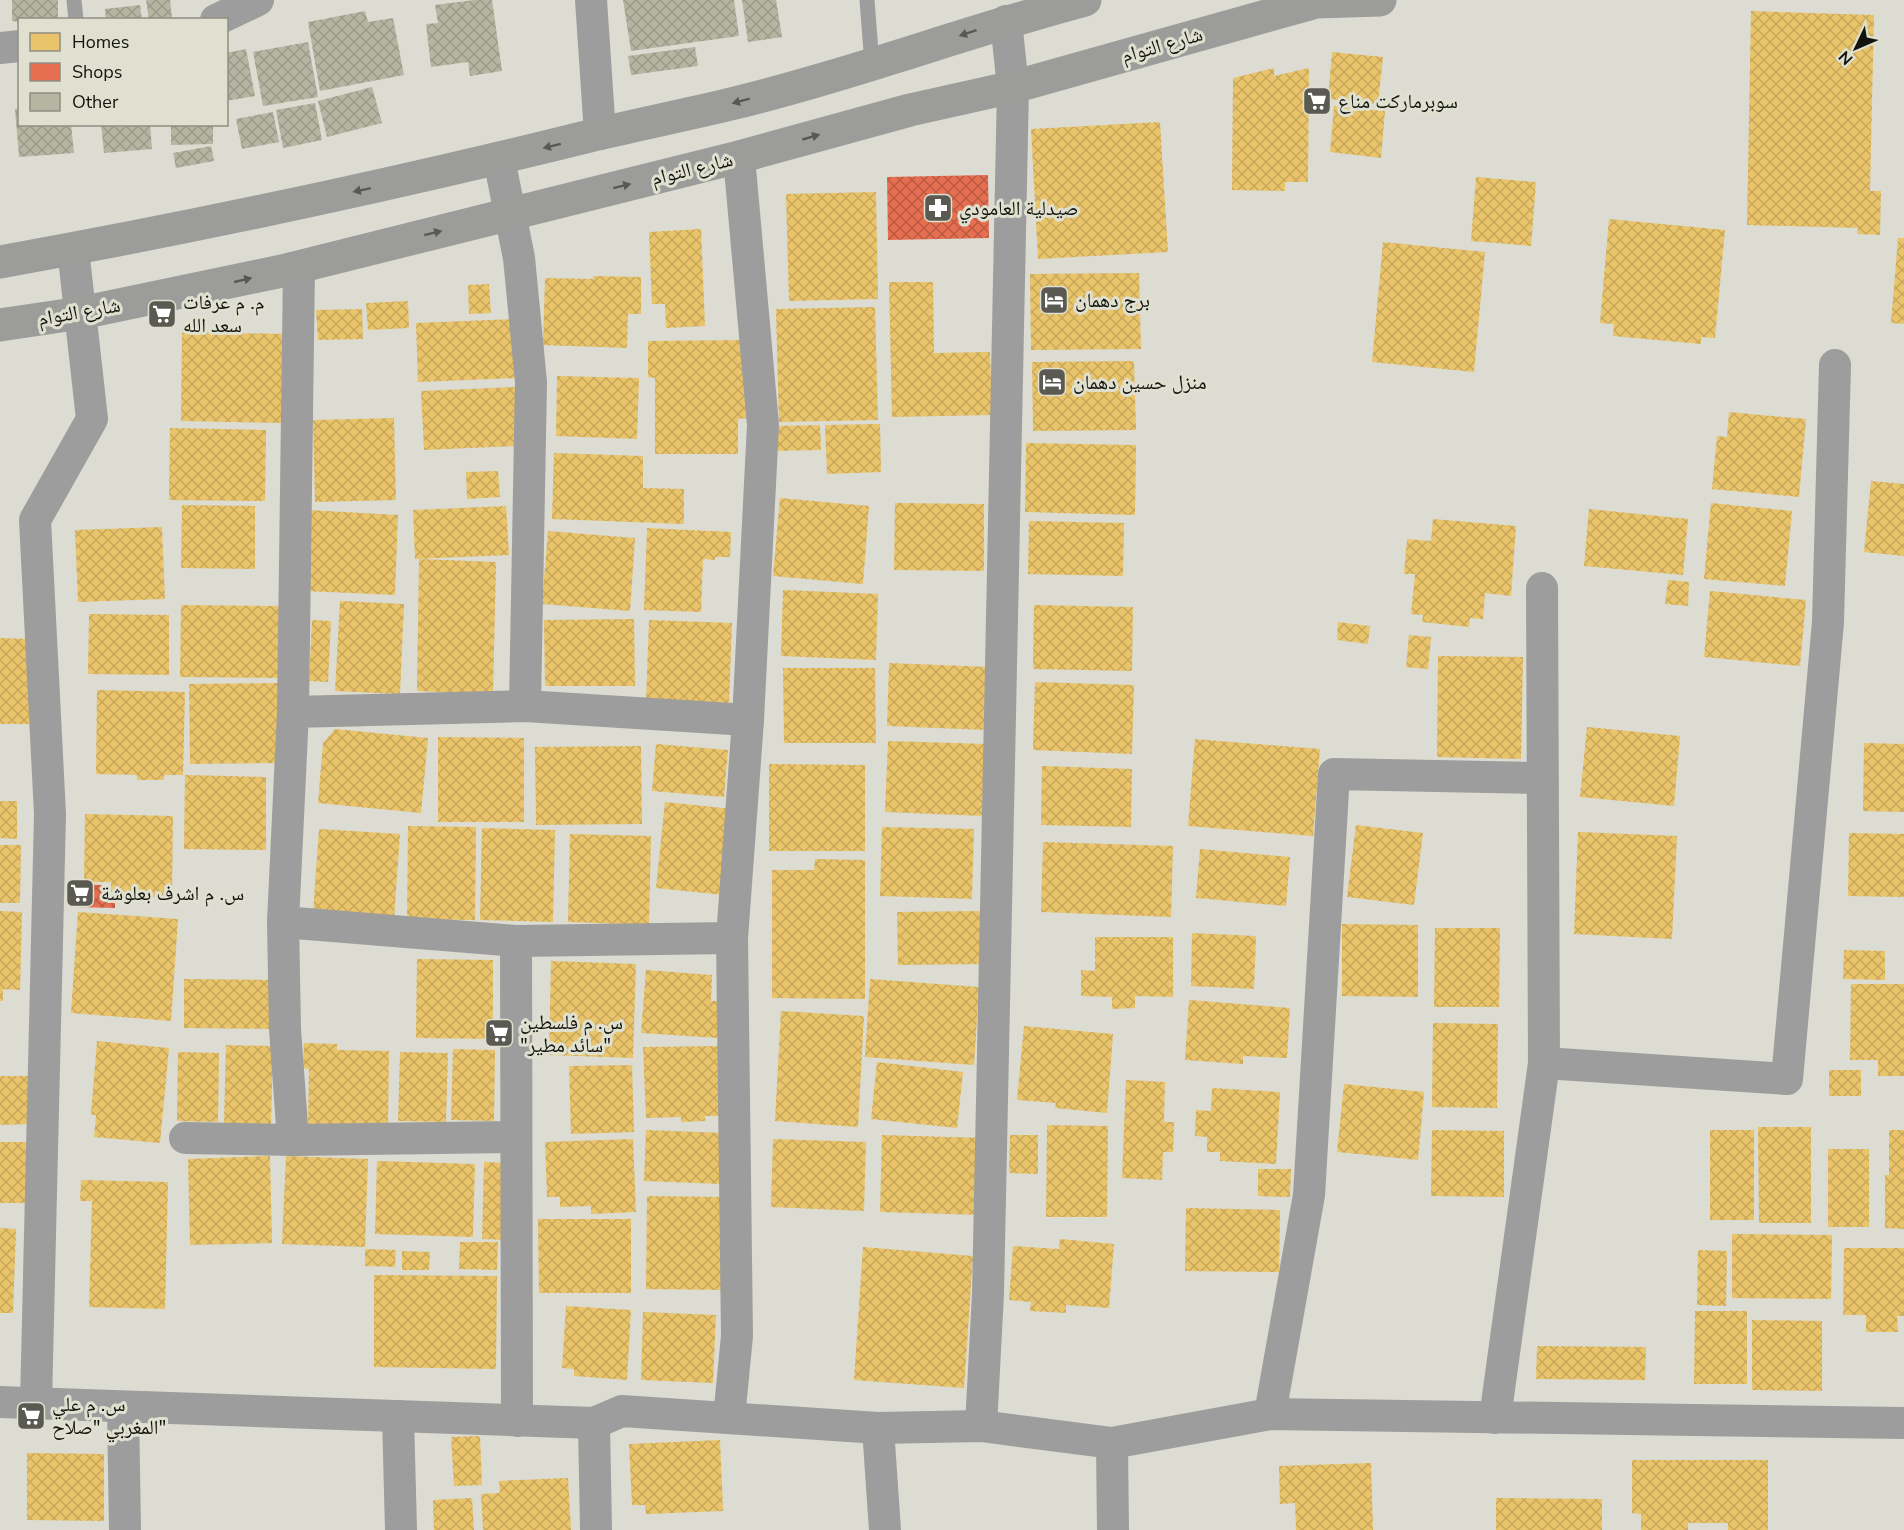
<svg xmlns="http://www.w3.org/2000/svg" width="1904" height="1530" font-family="'Nunito Sans','Noto Naskh Arabic',sans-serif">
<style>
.homes{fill:url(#homes-cross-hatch)}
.shops{fill:url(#shops-cross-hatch)}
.building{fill:url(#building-cross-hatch)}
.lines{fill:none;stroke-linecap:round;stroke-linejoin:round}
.service{stroke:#9d9d9d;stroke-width:15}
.minor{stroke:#9d9d9d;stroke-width:32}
.secondary{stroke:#9c9c9b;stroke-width:33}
.oneway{fill:#585854}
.labels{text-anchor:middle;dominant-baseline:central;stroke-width:6;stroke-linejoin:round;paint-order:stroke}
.street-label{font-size:20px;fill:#14140e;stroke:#dfe0cf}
.poi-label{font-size:20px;fill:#14140e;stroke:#dfe0cf;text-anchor:start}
</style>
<defs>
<pattern id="homes-cross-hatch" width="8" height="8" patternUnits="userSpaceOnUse" patternTransform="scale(1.5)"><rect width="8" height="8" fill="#e9c46a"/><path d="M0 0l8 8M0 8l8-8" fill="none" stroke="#c7a85b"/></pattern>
<pattern id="shops-cross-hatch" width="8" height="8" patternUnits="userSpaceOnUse" patternTransform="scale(1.5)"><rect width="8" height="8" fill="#e76f51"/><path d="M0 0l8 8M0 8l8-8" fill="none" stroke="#ba5a42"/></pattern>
<pattern id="building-cross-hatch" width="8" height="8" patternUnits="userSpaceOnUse" patternTransform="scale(1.5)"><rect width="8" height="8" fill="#b5b5a2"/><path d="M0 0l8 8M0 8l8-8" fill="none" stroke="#9b9b8a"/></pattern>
</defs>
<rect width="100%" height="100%" fill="#dcdcd3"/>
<g class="homes">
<polygon points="1751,11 1874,15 1870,191 1881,191 1880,235 1857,234 1858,228 1747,225"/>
<polygon points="1332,52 1383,57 1378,104 1328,99"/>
<polygon points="1274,68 1274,76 1309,68 1308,182 1285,182 1285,191 1232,190 1233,78"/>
<polygon points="1334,106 1385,111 1381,158 1330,152"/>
<polygon points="1160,122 1168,252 1038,259 1031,129"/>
<polygon points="1476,177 1536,182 1531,246 1471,241"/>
<polygon points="876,192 878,299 789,301 786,194"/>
<polygon points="1609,219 1725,230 1715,338 1701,337 1701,344 1613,336 1614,324 1600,323"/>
<polygon points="701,229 705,326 666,328 665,304 652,304 649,232"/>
<polygon points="1898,238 1904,238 1904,324 1891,323"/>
<polygon points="1383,242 1485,252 1474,372 1372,362"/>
<polygon points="1139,273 1141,349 1031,350 1030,274"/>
<polygon points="593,276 641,277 641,314 628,314 627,348 543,345 545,278 593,279"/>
<polygon points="889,282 933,282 934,353 990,352 992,415 892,417"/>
<polygon points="489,284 491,313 469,314 468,285"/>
<polygon points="408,301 409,328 368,330 366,303"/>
<polygon points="875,307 878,420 779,422 776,309"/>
<polygon points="362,309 363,339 318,340 316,310"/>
<polygon points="515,319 518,378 418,382 416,323"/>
<polygon points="182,332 287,334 285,423 181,421"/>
<polygon points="749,340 749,418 738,419 738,454 655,454 655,378 648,377 648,341"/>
<polygon points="1134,361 1136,430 1033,431 1032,362"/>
<polygon points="557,376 639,378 637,439 556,436"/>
<polygon points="515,387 517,446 424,450 421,391"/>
<polygon points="1729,412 1806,419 1799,497 1712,489 1717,436 1727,437"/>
<polygon points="394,418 396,500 315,502 313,420"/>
<polygon points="880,424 881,472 827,474 825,425"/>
<polygon points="820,425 821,450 775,451 775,426"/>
<polygon points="170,428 266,430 265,501 169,500"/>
<polygon points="1026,443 1136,445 1135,515 1025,512"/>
<polygon points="554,453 643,456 643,488 684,489 684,524 552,519"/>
<polygon points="498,471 500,497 467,499 466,472"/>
<polygon points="1871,481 1904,484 1904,556 1864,552"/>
<polygon points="780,498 869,506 863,584 773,576"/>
<polygon points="895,503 984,504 984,571 894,570"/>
<polygon points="1711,503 1792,511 1785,586 1704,579"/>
<polygon points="182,505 255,506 255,569 181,568"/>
<polygon points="506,506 509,555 415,559 413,510"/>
<polygon points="1589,509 1688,519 1683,575 1584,566"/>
<polygon points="308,510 398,515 395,595 305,591"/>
<polygon points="1433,519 1516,526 1511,596 1485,593 1483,619 1470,618 1469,627 1422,622 1423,615 1411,614 1415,574 1404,574 1407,539 1431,541"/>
<polygon points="1029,521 1124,523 1123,576 1028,574"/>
<polygon points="162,527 165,599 78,602 75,530"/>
<polygon points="647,528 731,532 730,557 715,557 715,560 703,559 701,612 644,610"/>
<polygon points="548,531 635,538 630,611 542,604"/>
<polygon points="419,559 496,562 493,694 417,691"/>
<polygon points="1668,580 1689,582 1688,606 1665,604"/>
<polygon points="783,590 878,594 876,660 781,656"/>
<polygon points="1710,591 1806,600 1800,666 1704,657"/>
<polygon points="340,601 404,604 400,694 335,691"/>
<polygon points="181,605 281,606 282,678 180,677"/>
<polygon points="1034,605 1133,607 1132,671 1033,669"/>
<polygon points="89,614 169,615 169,675 88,674"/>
<polygon points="634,619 635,686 545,686 544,620"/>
<polygon points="312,620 331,621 328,682 309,681"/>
<polygon points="649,620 732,623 729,703 646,700"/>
<polygon points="1338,622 1370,626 1368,644 1337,640"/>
<polygon points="1409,635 1431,637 1428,669 1406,667"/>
<polygon points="0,638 29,639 29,724 0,724"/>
<polygon points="1438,656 1523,657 1521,759 1437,757"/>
<polygon points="889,663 990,667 988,730 887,726"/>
<polygon points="783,668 875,668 876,743 784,743"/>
<polygon points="1035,682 1134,685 1132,754 1033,750"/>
<polygon points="284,683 285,763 190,764 189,684"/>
<polygon points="97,690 185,692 183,775 164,775 164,780 137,780 137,775 96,774"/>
<polygon points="1587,727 1680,736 1674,806 1580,797"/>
<polygon points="335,729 428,738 421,813 318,803 323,743"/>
<polygon points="438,737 524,738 524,822 438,822"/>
<polygon points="1195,739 1320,749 1313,836 1188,826"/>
<polygon points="888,741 986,744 984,816 885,812"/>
<polygon points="1864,743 1904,744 1904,812 1863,811"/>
<polygon points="656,744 728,750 724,797 652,791"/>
<polygon points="641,746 642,824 536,825 535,747"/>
<polygon points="769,764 865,765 865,851 769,851"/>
<polygon points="1042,766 1132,769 1131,827 1041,825"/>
<polygon points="185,775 266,777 266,850 184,849"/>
<polygon points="0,801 17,801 17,839 0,838"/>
<polygon points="665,802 733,809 724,895 656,888"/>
<polygon points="85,814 173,816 172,897 138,897 138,892 111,892 111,882 84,882"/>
<polygon points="1356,825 1423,833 1414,905 1347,897"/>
<polygon points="408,826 476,827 475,920 407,919"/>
<polygon points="882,827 974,829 972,899 880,896"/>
<polygon points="482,828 555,830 553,922 480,920"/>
<polygon points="319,829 400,834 394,919 313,913"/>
<polygon points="1578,832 1677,836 1672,939 1574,934"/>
<polygon points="1849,833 1904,834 1904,897 1848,896"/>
<polygon points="570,834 651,836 649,925 568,922"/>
<polygon points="1043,842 1173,846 1171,917 1041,912"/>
<polygon points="0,845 21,845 20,903 0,903"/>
<polygon points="1200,849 1290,857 1286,906 1196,898"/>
<polygon points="815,859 865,860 865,999 772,998 772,870 814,870"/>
<polygon points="0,911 22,912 20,990 3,989 3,1001 0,1001"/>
<polygon points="984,911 985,964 898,965 897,912"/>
<polygon points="78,912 178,919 171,1021 71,1013"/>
<polygon points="1342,924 1418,925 1418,997 1342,996"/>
<polygon points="1435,928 1500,928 1499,1007 1434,1007"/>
<polygon points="1192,933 1256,936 1254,989 1191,986"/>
<polygon points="1095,937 1173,937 1173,997 1135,996 1135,1008 1112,1009 1112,997 1081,996 1081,970 1095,971"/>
<polygon points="1844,950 1885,951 1885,980 1843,979"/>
<polygon points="417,959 493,960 493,1039 416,1038"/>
<polygon points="551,961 636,964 633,1058 549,1055"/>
<polygon points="646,970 712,975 711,1001 720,1001 718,1038 641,1033"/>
<polygon points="184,979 276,980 276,1029 184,1028"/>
<polygon points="870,979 979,987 974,1065 865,1057"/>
<polygon points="1851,984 1904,984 1904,1076 1878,1076 1878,1060 1850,1060"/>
<polygon points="1189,1000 1290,1008 1287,1058 1243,1056 1243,1064 1185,1060"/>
<polygon points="781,1011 864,1016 858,1127 775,1121"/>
<polygon points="1433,1023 1498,1024 1497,1108 1432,1107"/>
<polygon points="1024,1026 1113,1034 1107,1113 1055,1108 1056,1103 1017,1100"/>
<polygon points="97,1041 169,1048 160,1143 94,1137 96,1115 91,1115"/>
<polygon points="304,1043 337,1044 337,1050 389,1051 388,1129 308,1127 309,1069 303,1068"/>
<polygon points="226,1045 273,1046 271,1124 224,1123"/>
<polygon points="722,1046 724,1116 705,1116 705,1121 681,1122 681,1117 646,1118 643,1047"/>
<polygon points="453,1049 495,1050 494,1121 451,1120"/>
<polygon points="178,1052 219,1053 218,1122 177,1121"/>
<polygon points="400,1052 448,1053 446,1122 398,1121"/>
<polygon points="877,1062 963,1072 957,1128 871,1119"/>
<polygon points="632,1065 634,1132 571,1134 569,1066"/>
<rect x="1829" y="1070" width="32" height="26"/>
<polygon points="0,1076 28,1076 30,1124 0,1125"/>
<polygon points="1126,1080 1165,1082 1164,1122 1174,1122 1173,1152 1163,1152 1162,1180 1122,1178"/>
<polygon points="1344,1084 1424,1092 1418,1160 1337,1152"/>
<polygon points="1212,1088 1280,1092 1276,1164 1220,1161 1220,1152 1207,1152 1207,1137 1195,1136 1196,1110 1211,1111"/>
<polygon points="1047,1125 1108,1126 1107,1217 1046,1217"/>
<polygon points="1758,1127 1811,1127 1811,1223 1759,1223"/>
<polygon points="646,1130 724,1133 722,1184 644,1181"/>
<polygon points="1432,1130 1504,1131 1504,1197 1431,1196"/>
<rect x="1710" y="1130" width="44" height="90"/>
<polygon points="1889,1130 1904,1130 1904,1229 1885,1228 1885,1175 1889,1175"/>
<polygon points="882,1135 985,1138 982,1215 880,1212"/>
<polygon points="1010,1135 1038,1135 1038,1174 1009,1173"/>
<polygon points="633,1139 636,1212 591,1214 591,1206 560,1207 560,1197 547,1197 545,1142"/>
<polygon points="773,1139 866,1142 864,1211 771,1207"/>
<polygon points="0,1142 31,1142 30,1203 0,1203"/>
<rect x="1828" y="1149" width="41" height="78"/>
<polygon points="270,1156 272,1243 190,1245 188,1159"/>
<polygon points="286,1156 368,1159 365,1247 282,1244"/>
<polygon points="377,1161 475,1164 473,1237 375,1234"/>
<polygon points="484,1162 508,1163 506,1240 482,1239"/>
<polygon points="1258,1169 1291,1169 1290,1197 1258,1196"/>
<polygon points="81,1180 168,1182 165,1309 89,1307 92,1201 80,1201"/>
<polygon points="647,1196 723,1197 722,1290 646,1289"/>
<polygon points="1186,1208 1280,1210 1279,1272 1185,1271"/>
<polygon points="538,1219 631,1219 631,1293 539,1293"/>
<polygon points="0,1228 16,1229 13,1313 0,1313"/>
<polygon points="1732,1234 1832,1235 1831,1299 1732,1298"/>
<polygon points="1060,1239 1114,1244 1109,1308 1066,1305 1066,1313 1030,1311 1031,1302 1009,1300 1013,1246 1059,1249"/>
<polygon points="460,1242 498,1242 497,1270 459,1269"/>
<polygon points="863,1247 973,1256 964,1388 854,1380"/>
<polygon points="1844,1248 1904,1248 1904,1316 1897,1316 1898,1332 1866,1332 1866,1315 1843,1315"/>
<polygon points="365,1249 396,1250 395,1267 365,1266"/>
<polygon points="1698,1250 1727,1251 1726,1306 1697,1305"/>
<polygon points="402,1251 430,1252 429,1270 402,1270"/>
<polygon points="374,1275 497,1276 496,1369 374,1367"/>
<polygon points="566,1306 631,1310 627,1380 574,1376 574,1369 562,1368"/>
<polygon points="1695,1311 1747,1311 1747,1384 1694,1384"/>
<polygon points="643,1312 716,1315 713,1383 641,1380"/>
<polygon points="1752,1320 1822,1321 1822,1391 1752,1390"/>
<polygon points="1537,1346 1646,1347 1645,1380 1536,1379"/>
<polygon points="480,1436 482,1485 454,1486 451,1437"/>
<polygon points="720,1440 723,1511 646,1514 645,1505 632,1505 629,1444"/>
<polygon points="27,1453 104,1454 104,1521 27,1520"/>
<polygon points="1632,1460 1768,1460 1768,1530 1728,1530 1728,1523 1688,1523 1688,1530 1641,1530 1641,1514 1632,1513"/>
<polygon points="1371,1463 1373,1530 1296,1530 1295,1503 1280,1504 1279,1466"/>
<polygon points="568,1478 571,1530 483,1530 481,1494 500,1493 499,1481"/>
<polygon points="472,1498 474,1530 434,1530 433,1500"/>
<polygon points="1496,1498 1602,1499 1602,1530 1496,1530"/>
</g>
<g class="shops">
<polygon points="988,175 989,238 888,240 887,177"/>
<polygon points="75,884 102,885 102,894 115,894 115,908 74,907"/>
</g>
<g class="building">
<polygon points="12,0 58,0 58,20 20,20 20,22 12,21"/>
<polygon points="146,0 170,0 172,18 149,20"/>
<polygon points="474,0 492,0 502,71 470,76 468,62 431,67 426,24 438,23 435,5"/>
<polygon points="623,0 734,0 739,36 631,51"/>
<polygon points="742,0 776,0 782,37 748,42"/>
<polygon points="140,5 142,20 106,20 105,9"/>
<polygon points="365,11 368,22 393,18 404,75 320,91 308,22"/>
<polygon points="308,42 318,97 263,106 253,52"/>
<polygon points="695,47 698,66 631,75 628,56"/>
<polygon points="246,49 255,96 226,101 226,53"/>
<polygon points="372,87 382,123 327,137 318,101"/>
<polygon points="315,103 322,140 283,148 276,110"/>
<polygon points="15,109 20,109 20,124 71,124 74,153 19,157"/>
<polygon points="273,112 279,142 242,149 236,119"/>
<polygon points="101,124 150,124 152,149 104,153"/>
<polygon points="171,124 213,124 213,144 171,145"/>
<polygon points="211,146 214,161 176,168 173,153"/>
</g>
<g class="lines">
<g class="service">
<polyline points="74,0 76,20"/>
<polyline points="867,0 872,65"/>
</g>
<g class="minor">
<polyline points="591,0 600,134"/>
<polyline points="216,20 258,0"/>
<polyline points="0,48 20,46"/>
<polyline points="499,159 519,258 531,382 525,706"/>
<polyline points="293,712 299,267"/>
<polyline points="283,922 516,941 732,938"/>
<polyline points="516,941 517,1421"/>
<polyline points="1544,1063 1787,1079 1828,622 1835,365"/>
<polyline points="185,1138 293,1140 516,1137"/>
<polyline points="293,1140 285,1029 283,922 293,712 525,706 748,720"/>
<polyline points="0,1402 594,1423 622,1411 878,1428 981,1426 1112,1443 1270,1414 1904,1423"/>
<polyline points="36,1403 50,814 35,520 92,419 73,249"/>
<polyline points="123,1407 125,1530"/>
<polyline points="1270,1414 1309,1195 1334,774 1542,778"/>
<polyline points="398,1416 401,1530"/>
<polyline points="729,1418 737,1336 732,938 748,720 763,425 739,157"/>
<polyline points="1495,1418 1544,1063 1542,588"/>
<polyline points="594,1423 596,1530"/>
<polyline points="981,1426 988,1294 1013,87 1006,21"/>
<polyline points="878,1428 885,1530"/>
<polyline points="1112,1443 1113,1530"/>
</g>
<g class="secondary">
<path d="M0,262C201,226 400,183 598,134C644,123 690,114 735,103C853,74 968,31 1085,0"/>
<polyline points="0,325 81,313 282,271 739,157 910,110 1013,87 1316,2 1380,0"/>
</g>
</g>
<defs><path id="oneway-solid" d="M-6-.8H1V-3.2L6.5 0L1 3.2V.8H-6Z" transform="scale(1.5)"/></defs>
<g class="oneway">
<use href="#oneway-solid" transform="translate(968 33) rotate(162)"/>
<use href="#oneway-solid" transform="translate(741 101) rotate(165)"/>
<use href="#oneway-solid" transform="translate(811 137) rotate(-16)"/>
<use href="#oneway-solid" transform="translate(552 146) rotate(166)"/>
<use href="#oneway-solid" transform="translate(622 186) rotate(-14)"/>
<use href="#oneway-solid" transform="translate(362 190) rotate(168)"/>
<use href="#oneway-solid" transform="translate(433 233) rotate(-14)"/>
<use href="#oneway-solid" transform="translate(243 280) rotate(-13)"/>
</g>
<defs>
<g id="supermarket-square" transform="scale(1.5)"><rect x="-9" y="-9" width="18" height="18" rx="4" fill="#5a5a53" stroke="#dfe0cf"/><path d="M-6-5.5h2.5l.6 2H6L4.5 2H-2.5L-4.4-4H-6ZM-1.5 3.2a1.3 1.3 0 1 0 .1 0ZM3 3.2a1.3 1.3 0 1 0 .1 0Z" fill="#fff"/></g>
<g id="pharmacy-square" transform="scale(1.5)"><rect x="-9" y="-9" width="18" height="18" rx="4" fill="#5a5a53" stroke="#dfe0cf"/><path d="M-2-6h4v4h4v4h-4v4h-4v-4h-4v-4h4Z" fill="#fff"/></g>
<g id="hotel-square" transform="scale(1.5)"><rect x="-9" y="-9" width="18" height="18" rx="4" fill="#5a5a53" stroke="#dfe0cf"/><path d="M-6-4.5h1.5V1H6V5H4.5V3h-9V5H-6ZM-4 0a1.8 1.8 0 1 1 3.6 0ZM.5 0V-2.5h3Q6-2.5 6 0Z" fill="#fff"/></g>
</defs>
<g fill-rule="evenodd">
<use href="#supermarket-square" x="1317" y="101"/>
<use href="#pharmacy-square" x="938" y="208"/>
<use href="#hotel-square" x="1054" y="300"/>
<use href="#supermarket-square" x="162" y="314"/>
<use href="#hotel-square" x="1052" y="382"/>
<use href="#supermarket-square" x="80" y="893"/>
<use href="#supermarket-square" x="499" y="1033"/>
<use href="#supermarket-square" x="31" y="1416"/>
</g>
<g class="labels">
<g class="street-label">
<text transform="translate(1162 45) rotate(-16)">شارع التوام</text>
<text transform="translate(692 169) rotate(-14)">شارع التوام</text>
<text transform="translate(79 312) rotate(-10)">شارع التوام</text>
</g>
<g class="poi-label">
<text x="1338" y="101">سوبرماركت مناع</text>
<text x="959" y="208">صيدلية العامودي</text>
<text x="1075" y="300">برج دهمان</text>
<text x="183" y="302">م. م عرفات<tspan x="183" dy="23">سعد الله</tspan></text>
<text x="1073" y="382">منزل حسين دهمان</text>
<text x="101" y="893">س. م اشرف بعلوشة</text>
<text x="520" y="1022">س. م فلسطين<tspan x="520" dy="23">"سائد مطير"</tspan></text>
<text x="52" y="1404">س. م علي<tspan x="52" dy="23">المغربي "صلاح"</tspan></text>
</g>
</g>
<rect x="18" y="18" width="210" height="108" fill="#dfe0cf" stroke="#8e8e82" stroke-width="1.5"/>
<rect x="30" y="33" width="30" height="18" fill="#e9c46a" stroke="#8e8e82" stroke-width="1.5"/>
<text x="72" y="48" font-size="18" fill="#14140e">Homes</text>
<rect x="30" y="63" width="30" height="18" fill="#e76f51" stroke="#8e8e82" stroke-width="1.5"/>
<text x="72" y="78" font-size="18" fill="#14140e">Shops</text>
<rect x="30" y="93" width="30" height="18" fill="#b5b5a2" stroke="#8e8e82" stroke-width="1.5"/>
<text x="72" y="108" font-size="18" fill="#14140e">Other</text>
<g transform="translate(1856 48) rotate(226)" stroke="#dfe0cf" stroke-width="4.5" paint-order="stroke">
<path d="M0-4.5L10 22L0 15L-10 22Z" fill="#14140e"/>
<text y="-9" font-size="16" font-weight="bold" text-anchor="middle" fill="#14140e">N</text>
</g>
</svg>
